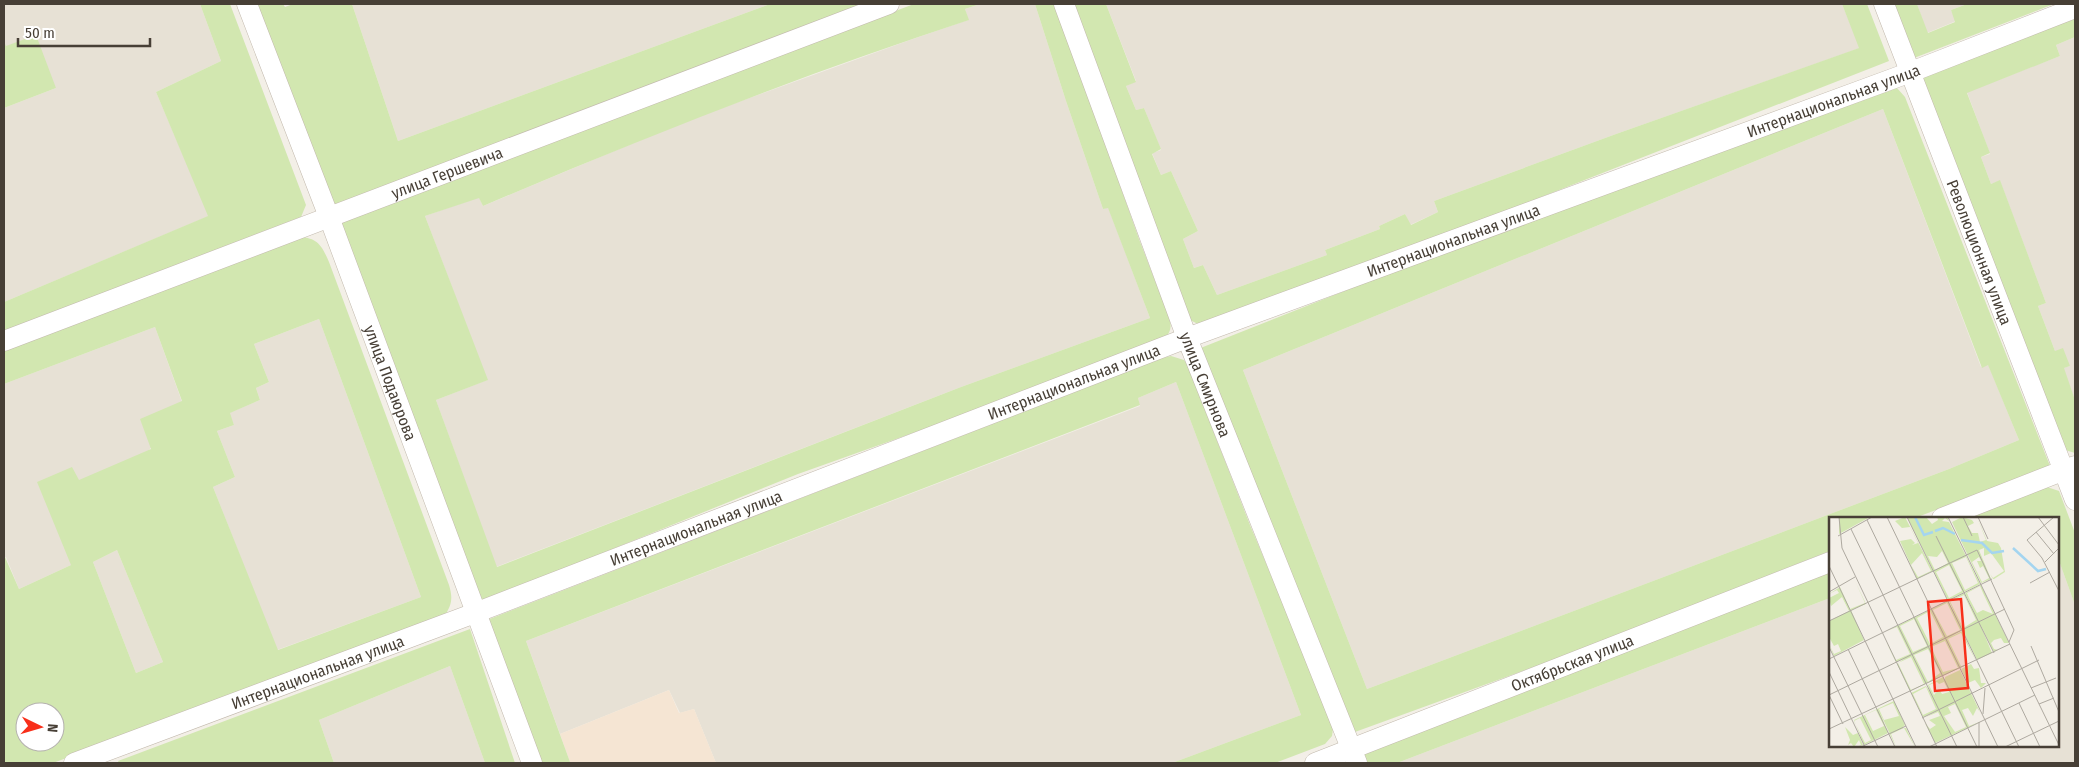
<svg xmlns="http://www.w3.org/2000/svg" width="2079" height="767" font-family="'Fira Sans Condensed',sans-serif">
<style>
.residential{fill:#e7e1d5}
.commercial{fill:#f5e5d3}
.green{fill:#d2e7b0;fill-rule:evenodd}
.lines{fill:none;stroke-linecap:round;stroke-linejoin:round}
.street-casing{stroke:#c2b9ad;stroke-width:21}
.street{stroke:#fff;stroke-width:20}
.labels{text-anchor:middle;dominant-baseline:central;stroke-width:4;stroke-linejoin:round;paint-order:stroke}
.street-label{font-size:16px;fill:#473f36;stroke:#fff}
.inset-river{fill:none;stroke:#a4d5f0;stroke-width:2.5}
.inset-road{fill:none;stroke:#aea9a0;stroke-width:1}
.view{fill:#f82f1a;fill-opacity:0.15;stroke:#f82f1a;stroke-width:2.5}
.inset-edge{fill:none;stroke:#473f36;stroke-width:2.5}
</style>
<rect width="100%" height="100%" fill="#f3efe7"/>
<g class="residential">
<polygon points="4,4 200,4 221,61 156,92 209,216 4,302 4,108 56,88 5,47 4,42"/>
<polygon points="352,4 770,4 398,141"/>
<polygon points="980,4 1035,4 1066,101 1103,209 1108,207 1150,318 961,387 496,567 436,400 487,380 425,216 479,197 483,206 691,119 910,40 968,20 965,9"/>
<polygon points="1106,4 1842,4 1860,48 1616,134 1434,201 1438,212 1410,225 1405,214 1379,226 1380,229 1325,250 1327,255 1217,295 1203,265 1194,268 1183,239 1198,231 1171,171 1161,175 1152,153 1161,150 1144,108 1136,110 1126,86 1136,81"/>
<polygon points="1917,4 1967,4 1951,10 1956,21 1927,33"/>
<polygon points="2075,37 2075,400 2063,368 2070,366 2055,351 2038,306 2046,303 2000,181 1991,184 1981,157 1990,154 1967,92 2060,56 2056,45"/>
<polygon points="1883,109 1981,367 1988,364 2019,440 1949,469 1367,689 1243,370"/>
<polygon points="319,319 421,597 277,650 213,487 235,477 217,431 234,425 229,413 260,400 256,388 269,382 254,344"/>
<polygon points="155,327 182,402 71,565 19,589 6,557 4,557 4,384"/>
<polygon points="1176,382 1301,715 1172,763 716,763 694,709 680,713 669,690 560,734 526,641 1140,406 1138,398"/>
<polygon points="117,550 163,662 136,673 93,562"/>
<polygon points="2058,558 2075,605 2075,763 1397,763 1830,598 1830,746 2058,746"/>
<polygon points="450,666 485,763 334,763 319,720"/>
</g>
<polygon class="commercial" points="669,690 679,713 694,709 716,763 567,763 570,762 560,734"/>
<g class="green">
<polygon points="200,4 230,4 306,205 301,217 4,331 4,302 208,216 156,92 221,61"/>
<polygon points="255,4 283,4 285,7 293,4 352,4 398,141 770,4 862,4 338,205 333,203"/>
<path d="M914,4H980L965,9L969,20C804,74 643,138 483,206L479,198L425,216L488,380L436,400L497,567L961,387L1150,318L1108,208L1103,209L1066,101L1035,4H1056L1139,239L1169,317C1172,327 1171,331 1164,340L1053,383L798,474L479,603L339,228L344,219Z"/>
<polygon points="1074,4 1106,4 1136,82 1126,86 1136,110 1144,108 1161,149 1152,154 1161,175 1171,171 1198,231 1183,239 1194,268 1203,265 1217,295 1327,255 1325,250 1380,229 1379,226 1405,214 1411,225 1438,212 1434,201 1616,134 1859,48 1842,4 1867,4 1889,61 1398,253 1203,324 1196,323 1190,320"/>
<polygon points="1893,4 1917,4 1928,33 1955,22 1951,10 1967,4 2054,4 1914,58"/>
<polygon points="2075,17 2075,37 2056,45 2060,56 1967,93 1990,153 1981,157 1991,184 2000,180 2046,303 2038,306 2055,351 2063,348 2070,366 2064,368 2075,400 2075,453 2065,450 1921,76"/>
<polygon points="36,35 56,88 4,108 4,42 6,46"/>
<path d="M1897,88L1905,97L2050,466L1915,518H1830V551L1550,661L1355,732L1198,349L1405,267ZM1883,109L1982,368L1988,365L2019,440L1949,469L1367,689L1243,370Z"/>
<path d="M300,237C318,238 322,246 329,262L449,585C453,598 452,605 444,617L53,763H4V557H5L19,589L71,565L37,482L72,467L79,480L151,449L140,419L182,401L155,327L4,384V347ZM319,319L421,597L278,650L213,487L235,477L217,431L234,425L230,413L260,400L256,388L269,382L254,344ZM117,550L163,662L136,673L93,562ZM25,712H55V742H25Z"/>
<polygon points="1171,356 1184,360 1187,364 1250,525 1332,721 1333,729 1332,736 1325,744 1275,763 1172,763 1301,715 1176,382 1138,398 1140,405 526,641 570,762 541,763 487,620 1162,358"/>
<polygon points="2047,487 2059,491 2075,533 2075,605 2058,558 2058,518 1964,518"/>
<polygon points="1830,570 1830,598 1397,763 1363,763 1359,753"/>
<polygon points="470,629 515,763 485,763 450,666 319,720 334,763 119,763 118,761"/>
</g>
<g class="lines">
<g class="street-casing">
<g id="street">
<path id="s1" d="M247,4L329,217L532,763"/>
<path id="s2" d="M1064,4L1187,338L1357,763"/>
<path id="s3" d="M1884,4L2075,500"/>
<path id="s4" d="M4,341L889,4"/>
<polyline points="1942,518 2075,466"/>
<path id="s5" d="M74,763L475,613L1187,338L1911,72L2075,8"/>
<path id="s6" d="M1315,763L1830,562"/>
</g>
</g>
<use href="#street" class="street"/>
</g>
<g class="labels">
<g class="street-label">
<text stroke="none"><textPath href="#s5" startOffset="1880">Интернациональная улица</textPath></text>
<text stroke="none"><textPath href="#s4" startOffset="474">улица Гершевича</textPath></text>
<text stroke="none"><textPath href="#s5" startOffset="1475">Интернациональная улица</textPath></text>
<text stroke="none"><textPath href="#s3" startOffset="266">Революционная улица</textPath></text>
<text stroke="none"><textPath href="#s5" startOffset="1070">Интернациональная улица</textPath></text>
<text stroke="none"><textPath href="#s1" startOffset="405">улица Подаюрова</textPath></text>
<text stroke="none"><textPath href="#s2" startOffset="406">улица Смирнова</textPath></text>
<text stroke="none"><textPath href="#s5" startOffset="665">Интернациональная улица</textPath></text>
<text stroke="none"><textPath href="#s6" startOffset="276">Октябрьская улица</textPath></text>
<text stroke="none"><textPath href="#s5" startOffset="260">Интернациональная улица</textPath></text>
</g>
</g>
<g transform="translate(1829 517)">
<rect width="230" height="230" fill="#f3efe7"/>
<path d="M10,0H41L10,17ZM76,0L104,54L88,62L71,24L82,22L86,26L83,28L89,26L81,10L73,11L66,4ZM93,36L102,54L89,60L82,48ZM78,0H97L103,7L109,3L108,0H118L120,4L116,1L113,4L120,5L151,67L119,83ZM113,34L119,46L106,53L99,39L108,40ZM137,40L149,66L136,73L123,46ZM120,48L133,74L120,81L107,55ZM133,0L143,3L145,6L139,9L143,16H149L151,25L157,23L148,0L158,24L169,26L172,31L176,55L165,62H164L161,57L164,61L175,54L162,36L155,39V31L150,33L162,62L152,66L123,5ZM150,40L152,44H148L151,51L154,49L160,61L153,65L143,45ZM26,64L37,87L22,93L35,123L5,139L0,127L5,137L12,134L9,127L5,129L0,120V104L20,94L13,80L2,89L0,81L10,76L8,73L0,77L11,70L21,92L36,86ZM152,68L180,126H175L172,121L165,123L162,126L165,132L169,133L165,135L151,107L163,136L148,143L130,106L133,113L123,119L133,114L147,144L132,116L119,122L132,149L138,148L131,151L120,130L131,151L81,174L68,147L76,141L67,145L57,125L67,143L81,137L68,110L58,114L119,84L125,95L120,84L135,76L149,104L136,76ZM151,69L154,76L164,97L154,93L148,96L140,81L138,76ZM135,78L147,103L134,111L121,84ZM118,86L131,113L118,119L104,93ZM101,94L114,120L101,127L88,101ZM85,102L98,129L84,135L71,109ZM116,124L129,151L114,155L102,130ZM99,132L111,156L99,165L85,138ZM82,140L95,167L82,173L69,146ZM142,147L145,152L150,151L152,166H157L152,171L146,163L139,166L132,152ZM131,153L151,195L148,191L144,199L139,191L133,193L140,209L153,204L106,226L96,206L101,212L107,208L100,203L111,199L109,195L97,200L111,192L94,200L82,176L97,169L101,175L99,168L114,160L116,163V160ZM108,165L110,167L115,165L120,175L113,177L110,172L105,178L100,168ZM97,170L107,192L94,198L84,177ZM126,187L137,210L126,215L115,199L122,196L119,190ZM65,184L76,208L73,211H77L86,230L75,211L62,217L67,230L51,196L59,216L35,228L25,203ZM64,186L70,199L55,203L50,192ZM47,193L55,209L44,214L36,198ZM31,201L42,223L36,226L25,204ZM16,210L24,218L29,216L34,228L28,230L32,228L30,223L25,230L22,226L19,228L21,223Z" fill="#d2e7b0" fill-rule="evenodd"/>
<path class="inset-river" d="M86,0L95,18L104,15M106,14L114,11L126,17M132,23L153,26L163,36L175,34M184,31L209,54L217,52"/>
<path class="inset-road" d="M10,0L13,31L108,230M58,0L169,230M78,0L190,230M119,0L230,228M134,0L143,19M149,0L159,22M209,0L230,28M225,0L198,23L213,41L230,74M38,3L148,230M22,12L128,230M207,15L225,37M9,19L43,0M107,19L165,136M216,45L230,31M0,49L87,230M201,66L221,55M0,75L26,60M0,104L148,33L185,113L180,125M202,129L230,195M0,130L49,230M19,132L66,230M0,142L163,62M0,155L36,230M202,171L227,161M0,178L176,92M0,178L14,207M190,186L211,230M210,187L225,181M154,197L156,171M93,201L210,143M0,212L181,127M32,230L77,209M100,230L206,178M150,230V205M176,230L230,204"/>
<path class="view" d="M132,82L139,171L106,174L99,85Z"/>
<rect width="230" height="230" class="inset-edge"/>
</g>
<rect width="2079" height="767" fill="none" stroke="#473f36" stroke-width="10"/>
<g transform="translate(40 727) rotate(95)"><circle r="24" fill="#ffffff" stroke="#b5b2af"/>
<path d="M0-4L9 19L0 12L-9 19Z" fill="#f82f1a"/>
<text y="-8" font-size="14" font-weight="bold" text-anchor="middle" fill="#473f36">N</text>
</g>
<path d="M18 38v8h132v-8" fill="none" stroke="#473f36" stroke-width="2.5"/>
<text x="25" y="38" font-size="15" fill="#473f36" stroke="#ffffff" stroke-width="4" paint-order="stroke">50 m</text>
</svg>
